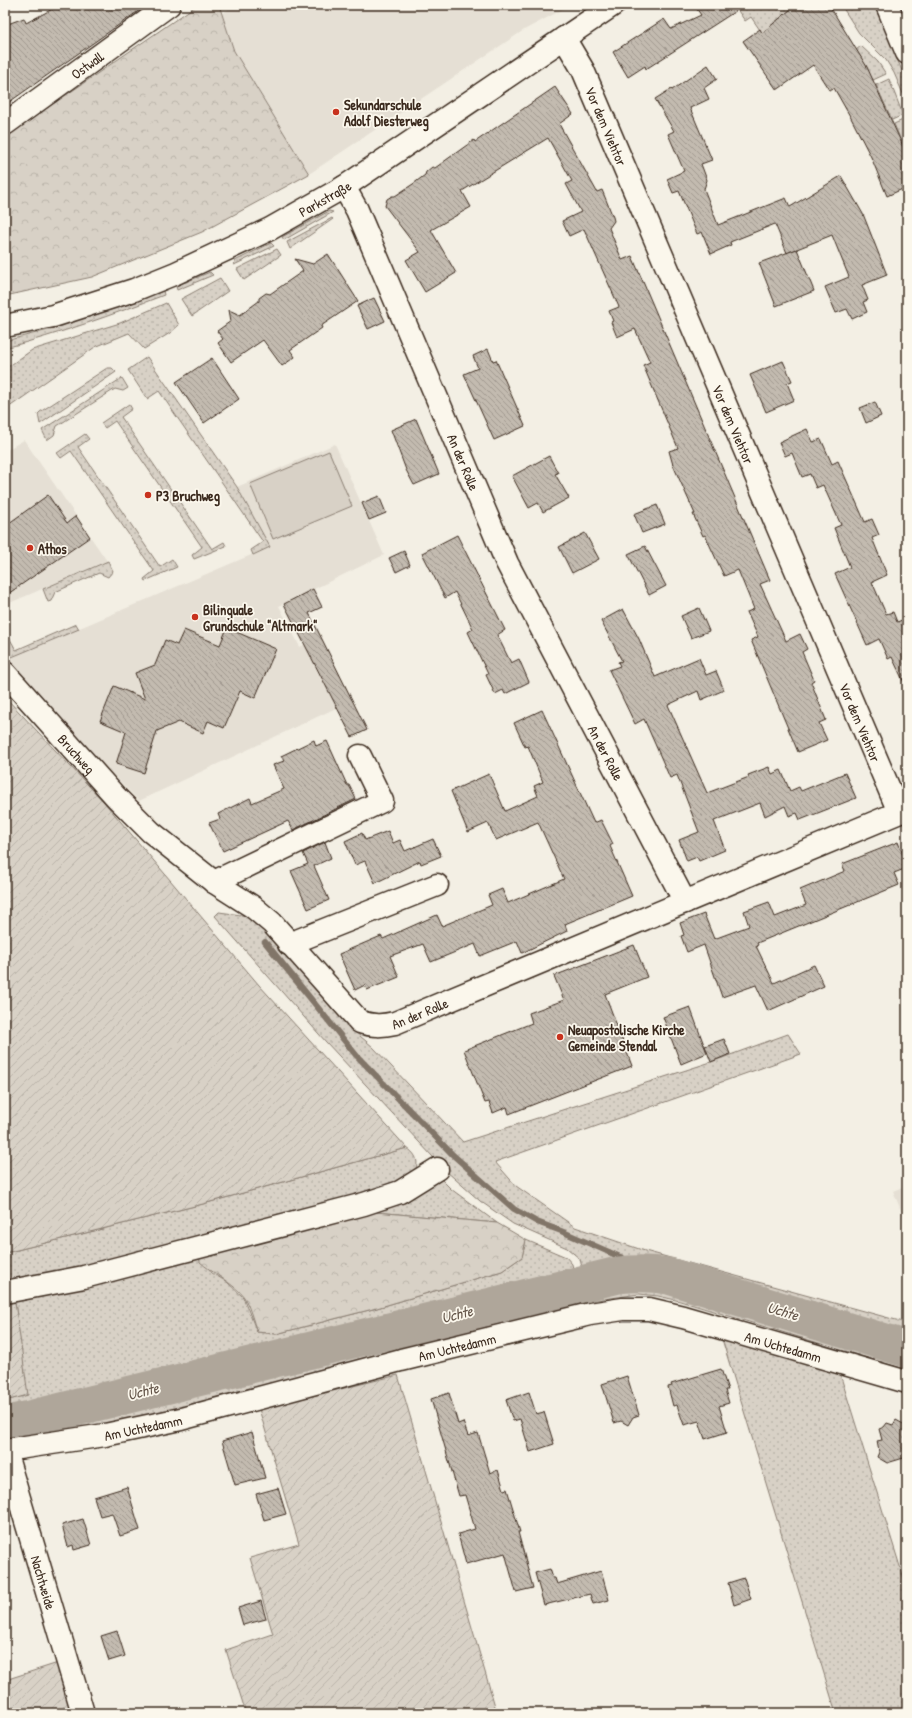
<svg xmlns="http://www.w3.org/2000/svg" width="912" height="1718" font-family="'Patrick Hand',sans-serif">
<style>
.built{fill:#e5dfd4}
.grass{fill:url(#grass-dots);stroke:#8a7e72}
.forest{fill:url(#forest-crowns);stroke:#8a7e72}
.garden{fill:url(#garden-furrows);stroke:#8a7e72}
.pitch{fill:#d8d1c6;stroke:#8a7e72}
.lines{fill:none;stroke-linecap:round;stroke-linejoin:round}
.stream{stroke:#817468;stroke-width:6}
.river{stroke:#afa69a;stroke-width:37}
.building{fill:url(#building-back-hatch);stroke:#3b2a1e}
.minor-casing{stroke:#3b2a1e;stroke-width:25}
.major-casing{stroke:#3b2a1e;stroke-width:25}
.minor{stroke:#fbf7ec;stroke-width:22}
.major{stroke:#fbf7ec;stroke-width:22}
.poi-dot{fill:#c8321e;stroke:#fbf7ec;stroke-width:1.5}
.labels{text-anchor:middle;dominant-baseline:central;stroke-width:3.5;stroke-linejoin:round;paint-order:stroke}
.street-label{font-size:14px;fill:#3b2a1e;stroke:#fbf7ec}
.poi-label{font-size:14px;font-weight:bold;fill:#3b2a1e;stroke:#fbf7ec;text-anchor:start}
.water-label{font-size:15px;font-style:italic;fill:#645549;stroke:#fbf7ec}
</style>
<defs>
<pattern id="grass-dots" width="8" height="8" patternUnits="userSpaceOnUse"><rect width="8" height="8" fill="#d8d1c6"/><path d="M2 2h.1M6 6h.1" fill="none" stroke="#bab4aa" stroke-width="1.8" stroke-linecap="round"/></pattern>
<pattern id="forest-crowns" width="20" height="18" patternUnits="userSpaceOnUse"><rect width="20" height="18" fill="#d8d1c6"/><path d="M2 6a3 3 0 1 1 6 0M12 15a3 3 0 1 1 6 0" fill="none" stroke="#bab4aa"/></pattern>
<pattern id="garden-furrows" width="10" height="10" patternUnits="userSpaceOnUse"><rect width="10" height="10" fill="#d8d1c6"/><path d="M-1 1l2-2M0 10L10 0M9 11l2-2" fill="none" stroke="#bab4aa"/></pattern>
<pattern id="building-back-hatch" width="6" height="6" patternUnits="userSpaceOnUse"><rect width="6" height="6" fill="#c3bbb0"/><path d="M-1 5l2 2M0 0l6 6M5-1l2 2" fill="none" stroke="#a0988f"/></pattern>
</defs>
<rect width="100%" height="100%" fill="#f3efe4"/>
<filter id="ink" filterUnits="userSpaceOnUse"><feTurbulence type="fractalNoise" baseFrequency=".025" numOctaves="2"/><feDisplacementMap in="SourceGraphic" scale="8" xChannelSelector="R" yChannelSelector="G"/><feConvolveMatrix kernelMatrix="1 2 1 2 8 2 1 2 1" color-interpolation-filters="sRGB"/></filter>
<g filter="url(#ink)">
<g class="built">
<polygon points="234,5 571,5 524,30 309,174 234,51 222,14"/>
<polygon points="24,440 107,561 5,605 5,451"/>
<polygon points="335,444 384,555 279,606 300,647 321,636 353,700 139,801 86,747 7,659 270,547 237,487"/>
<polygon points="907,1185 907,1225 893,1191"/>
</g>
<g class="grass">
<polygon points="734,5 796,5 762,33 751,17 745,21"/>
<polygon points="841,5 875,5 907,83 907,103 894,73 886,60 859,33"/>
<polygon points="861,46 878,62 886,74 873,80 856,50"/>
<polygon points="889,79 903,115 892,120 876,85"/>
<polygon points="905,119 907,123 907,155 894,124"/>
<polygon points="329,211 333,212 284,240 282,237"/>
<polygon points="332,218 333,219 290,249 287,242"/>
<polygon points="271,243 274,246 234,265 235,261"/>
<polygon points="277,249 281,255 244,280 237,269"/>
<polygon points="210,272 213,275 177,290 176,286"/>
<polygon points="220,278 228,291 192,316 181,299"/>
<path d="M163,291L164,295C112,315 59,334 5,348V341L52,329Z"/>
<polygon points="166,303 179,325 170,333 144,349 129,333 95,347 5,410 5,369 32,350 120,323"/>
<polygon points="147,357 237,487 270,547 253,555 251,550 263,542 159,391 147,399 128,370"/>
<polygon points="107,368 112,368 116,372 40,424 38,414 40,412"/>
<polygon points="122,378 128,388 123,391 115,389 57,426 54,435 47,440 42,430"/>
<polygon points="129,404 132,409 121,417 212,549 224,542 226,546 194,559 192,555 202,547 115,421 105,428 101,423"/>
<polygon points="85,434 89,439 78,447 160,567 172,559 177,567 145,581 144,579 154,571 71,451 61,458 57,453"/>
<polygon points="108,561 113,571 108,577 99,573 55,592 51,601 48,602 43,589"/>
<polygon points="76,624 79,629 7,659 5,657 6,640 10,639 16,650"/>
<polygon points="219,912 256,917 354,1031 373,1047 463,1142 711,1062 788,1034 801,1054 495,1162 516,1186 575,1227 645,1251 907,1323 907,1370 680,1301 658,1296 639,1294 590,1301 580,1259 567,1248 513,1224 480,1201 446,1171 326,1042 215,916"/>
<path d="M407,1148C422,1158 418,1170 408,1181L282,1216L5,1286V1253L203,1204Z"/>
<polygon points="439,1177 451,1189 497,1223 365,1211"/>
<polygon points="526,1240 566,1257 572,1264 581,1307 111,1425 5,1443 5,1401 27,1395 14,1295 199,1254 212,1273 227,1282 243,1297 257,1332 276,1334 377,1308 502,1271 522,1257"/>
<polygon points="722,1339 840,1374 907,1589 907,1713 836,1713"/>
</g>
<g class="forest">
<polygon points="197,5 219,5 234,51 309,174 202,232 92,277 5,296 5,137"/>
<path d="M365,1211L497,1223L526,1240L522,1257L502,1271L377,1308L276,1334L257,1332C253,1321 250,1307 244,1297C237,1286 211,1272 200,1262L199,1254Z"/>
</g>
<g class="garden">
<polygon points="5,697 104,802 259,985 407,1148 203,1204 5,1253"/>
<polygon points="14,1295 28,1395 5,1401 5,1297"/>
<polygon points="398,1375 497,1713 246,1713 226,1650 273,1634 250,1558 299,1544 259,1409"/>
<polygon points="58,1663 74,1713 5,1713 5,1680"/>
</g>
<polygon class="pitch" points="329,451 352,506 273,539 250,484"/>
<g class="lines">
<polyline class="stream" points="265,942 356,1055 453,1155 514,1209 537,1222 561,1231 634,1263 651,1273"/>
<path class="river" d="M5,1425L618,1275C635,1273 651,1273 669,1276L907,1349"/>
</g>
<g class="building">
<polygon points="60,5 147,5 5,105 5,25 24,18 26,23"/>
<polygon points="694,5 745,5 646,69 645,66 628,77 613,52 664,19 671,29 701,15"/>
<polygon points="796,5 829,5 867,67 907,155 907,187 887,196 871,157 851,118 834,88 829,90 813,65 777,90 743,41 760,29 762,33"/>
<polygon points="708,65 717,79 704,88 709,99 690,108 712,160 701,164 707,180 704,189 718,225 786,198 790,207 841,176 863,214 887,275 862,285 868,300 863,302 867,312 852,319 847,309 836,313 825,287 849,277 832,235 787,253 775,224 730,242 731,245 711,254 702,232 697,234 679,191 673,193 667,179 684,171 668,134 674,131 655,99 671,89 672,90"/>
<polygon points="555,87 573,114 559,124 597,192 602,190 613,217 614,221 609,228 622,260 632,256 764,566 770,580 760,584 786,641 800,634 807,649 802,652 814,680 811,682 826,720 819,723 827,740 798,752 751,640 758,637 747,612 754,609 738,570 724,576 705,535 703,536 693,514 695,514 673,465 669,451 678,448 643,365 650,362 635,329 617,337 611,322 613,321 609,311 619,307 584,229 569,236 562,221 581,212 566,184 572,181 548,138 462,191 471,207 431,230 456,273 425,292 406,260 420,252 385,206 387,199 392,196 395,196 413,184 425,175 426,172 432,167 435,168 474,140 475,142"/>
<polygon points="797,249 814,291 776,306 759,263"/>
<polygon points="328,254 358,301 321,326 322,328 290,350 295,357 282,366 263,340 231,362 218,343 223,339 217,331 231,321 229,310 240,315 259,301 259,298 266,293 270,294 303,271 295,259 313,264"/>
<polygon points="374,298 385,321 368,329 357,306"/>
<polygon points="488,349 493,361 496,360 525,426 494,440 464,374 478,368 473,356"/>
<polygon points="212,358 239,399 204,423 176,382"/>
<polygon points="783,361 792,381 787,383 794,400 766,412 750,375"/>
<polygon points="875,402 881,416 866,423 860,408"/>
<polygon points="416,419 439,474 414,485 406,470 391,430"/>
<polygon points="807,429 813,442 821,439 832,464 838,461 865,522 872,519 879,535 872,538 887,575 872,582 886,614 893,612 897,622 902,620 907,630 907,689 892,657 888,659 879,639 867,645 835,574 850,567 834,528 841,525 823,485 816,488 810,474 802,477 792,453 785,456 779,442"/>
<polygon points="549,456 558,473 555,474 569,498 543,512 538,503 529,508 512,476"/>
<polygon points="48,495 67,523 76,516 90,537 5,596 5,526"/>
<polygon points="379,496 386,513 369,520 362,503"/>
<polygon points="657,505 665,524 642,533 634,514"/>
<polygon points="585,533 599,559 572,573 559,547"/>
<polygon points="457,535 505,630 497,635 511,663 519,659 529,682 505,694 503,690 495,694 486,675 488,674 468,632 473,629 455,592 445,598 422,553"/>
<polygon points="645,546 666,586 649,595 628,554"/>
<polygon points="404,551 410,565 396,572 389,558"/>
<polygon points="313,589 322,607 309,613 367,730 352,737 284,604"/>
<polygon points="699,608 709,631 691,638 681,616"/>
<polygon points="623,609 639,639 655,677 699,658 706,675 716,671 724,690 701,700 698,691 668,705 707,793 749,777 748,775 769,767 772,774 781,770 790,791 799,787 801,791 845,773 856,798 800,820 797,813 789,816 785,806 765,816 760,803 714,821 725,850 699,861 697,857 687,861 679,840 699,832 677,775 670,778 644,719 635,724 609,670 620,666 618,662 622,661 601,621"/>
<polygon points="227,628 276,649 255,698 240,691 224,728 208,721 203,733 179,722 157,731 144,773 116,764 126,732 100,721 114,686 145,699 135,673 155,665 165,640 177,645 184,630 220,645"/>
<polygon points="542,710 594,823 601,820 613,844 610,846 632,896 565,924 567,931 522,953 517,941 480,956 475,944 431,962 423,944 390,956 399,977 367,990 365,985 355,990 339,954 381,936 383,939 437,915 442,926 492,905 488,895 502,889 508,903 564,879 538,822 496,840 488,823 468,832 451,791 489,774 505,811 538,796 534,786 543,782 528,746 525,747 514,723"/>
<polygon points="314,740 316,746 327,741 347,785 349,785 356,799 293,830 288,821 223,851 209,823 220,819 218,814 250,798 252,803 284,789 273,765 284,761 281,756"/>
<polygon points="388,831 393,843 400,840 405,851 433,839 441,856 421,864 420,861 375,883 365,861 355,865 345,841 362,833 365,840"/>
<polygon points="325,842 331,858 314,866 329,900 308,909 291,871 308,864 303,853"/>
<polygon points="898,842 907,865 907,868 894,873 899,885 757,943 758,945 756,946 774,983 814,965 824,986 768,1011 756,985 722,997 704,945 687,952 681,936 684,935 680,923 704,914 714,939 749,926 744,911 769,902 775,917 806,905 800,890 845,871 842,864"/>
<polygon points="634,945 647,977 605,994 632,1066 509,1114 507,1107 493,1113 489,1102 485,1103 464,1050 532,1023 529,1013 564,1000 554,976"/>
<polygon points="690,1007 707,1053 681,1064 663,1017"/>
<polygon points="724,1039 730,1054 711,1062 705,1046"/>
<polygon points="721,1369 728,1390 725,1390 729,1403 719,1406 727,1432 705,1439 699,1421 684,1425 677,1405 673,1406 668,1387 672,1386 671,1384"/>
<polygon points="627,1376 639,1415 633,1417 628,1425 621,1421 614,1423 602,1384"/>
<polygon points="529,1392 536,1414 544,1412 554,1444 530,1452 520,1419 513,1421 506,1400"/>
<polygon points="449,1393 458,1424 463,1422 468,1436 478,1433 490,1473 498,1470 504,1490 507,1489 520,1532 518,1532 533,1588 516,1592 505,1553 466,1564 458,1534 475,1529 465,1495 459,1496 431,1399"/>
<polygon points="896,1420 907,1426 907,1457 887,1463 877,1457 879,1452 877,1441 882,1440 879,1429 884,1427 887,1423 893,1425"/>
<polygon points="252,1432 265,1478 235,1485 222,1441"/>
<polygon points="127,1487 140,1530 120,1536 112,1513 100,1516 94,1497"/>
<polygon points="278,1488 286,1514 264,1520 256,1494"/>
<polygon points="83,1519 91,1545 74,1550 73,1545 68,1547 62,1525"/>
<polygon points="550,1569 553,1578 555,1578 557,1584 601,1571 609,1600 593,1604 590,1594 544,1605 535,1573"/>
<polygon points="744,1578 751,1599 734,1605 728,1583"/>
<polygon points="261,1601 266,1619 243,1625 238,1608"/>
<polygon points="117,1631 125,1656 109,1661 101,1636"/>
</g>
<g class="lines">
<g class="minor-casing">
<g id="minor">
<polyline points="887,5 907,53"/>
<path id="s1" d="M564,38L583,70L899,812"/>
<path id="s2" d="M5,124L169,5"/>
<path id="s3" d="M344,187L357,210L507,563L685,902"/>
<path id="s4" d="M5,673L116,797L151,832L214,882L253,907L272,923L360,1022C373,1026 382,1026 395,1023L907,809"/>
<polyline points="214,882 382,801 360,756"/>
<polyline points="289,944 437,885"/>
<polyline points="5,1292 84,1277 364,1204 400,1192 437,1169"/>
<path id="s5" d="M5,1450L105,1435L181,1419L401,1360L590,1314L623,1309H649L683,1317L907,1382"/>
<path id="s6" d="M5,1451L83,1713"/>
</g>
</g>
<g class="major-casing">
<g id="major">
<path id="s7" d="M5,326L53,316L134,290L176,273L270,229L344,187L613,5"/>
</g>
</g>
<use href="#minor" class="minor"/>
<use href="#major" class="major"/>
</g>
</g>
<g class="poi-dot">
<circle cx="336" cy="112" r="4"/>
<circle cx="148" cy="495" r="4"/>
<circle cx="30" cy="548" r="4"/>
<circle cx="195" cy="617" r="4"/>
<circle cx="560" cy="1037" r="4"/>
</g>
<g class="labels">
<g class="street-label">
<text stroke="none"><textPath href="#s2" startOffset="101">Ostwall</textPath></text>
<text stroke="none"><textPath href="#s1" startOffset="98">Vor dem Viehtor</textPath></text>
<text stroke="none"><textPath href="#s7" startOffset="346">Parkstraße</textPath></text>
<text stroke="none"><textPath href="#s1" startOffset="422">Vor dem Viehtor</textPath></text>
<text stroke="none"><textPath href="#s3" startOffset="300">An der Rolle</textPath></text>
<text stroke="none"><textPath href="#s1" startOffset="746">Vor dem Viehtor</textPath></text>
<text stroke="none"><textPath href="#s3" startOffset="624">An der Rolle</textPath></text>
<text stroke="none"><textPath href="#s4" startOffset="108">Bruchweg</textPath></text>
<text stroke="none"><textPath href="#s4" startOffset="562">An der Rolle</textPath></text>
<text stroke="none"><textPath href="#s5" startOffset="800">Am Uchtedamm</textPath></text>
<text stroke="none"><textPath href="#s5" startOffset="464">Am Uchtedamm</textPath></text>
<text stroke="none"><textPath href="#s5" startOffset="140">Am Uchtedamm</textPath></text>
<text stroke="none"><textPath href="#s6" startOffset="137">Nachtweide</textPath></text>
</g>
<g class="poi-label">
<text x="344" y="104">Sekundarschule<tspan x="344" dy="16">Adolf Diesterweg</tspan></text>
<text x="156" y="495">P3 Bruchweg</text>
<text x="38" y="548">Athos</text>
<text x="203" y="609">Bilinguale<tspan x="203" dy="16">Grundschule "Altmark"</tspan></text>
<text x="568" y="1029">Neuapostolische Kirche<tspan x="568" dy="16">Gemeinde Stendal</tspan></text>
</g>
<g class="water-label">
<text transform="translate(783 1311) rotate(17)">Uchte</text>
<text transform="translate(457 1314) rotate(-14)">Uchte</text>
<text transform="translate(143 1391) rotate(-14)">Uchte</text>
</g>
</g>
<rect width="912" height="1718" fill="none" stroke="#fbf7ec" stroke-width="20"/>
<rect x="10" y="10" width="892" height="1698" fill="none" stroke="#3b2a1e" stroke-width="1.5" filter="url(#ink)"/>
</svg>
